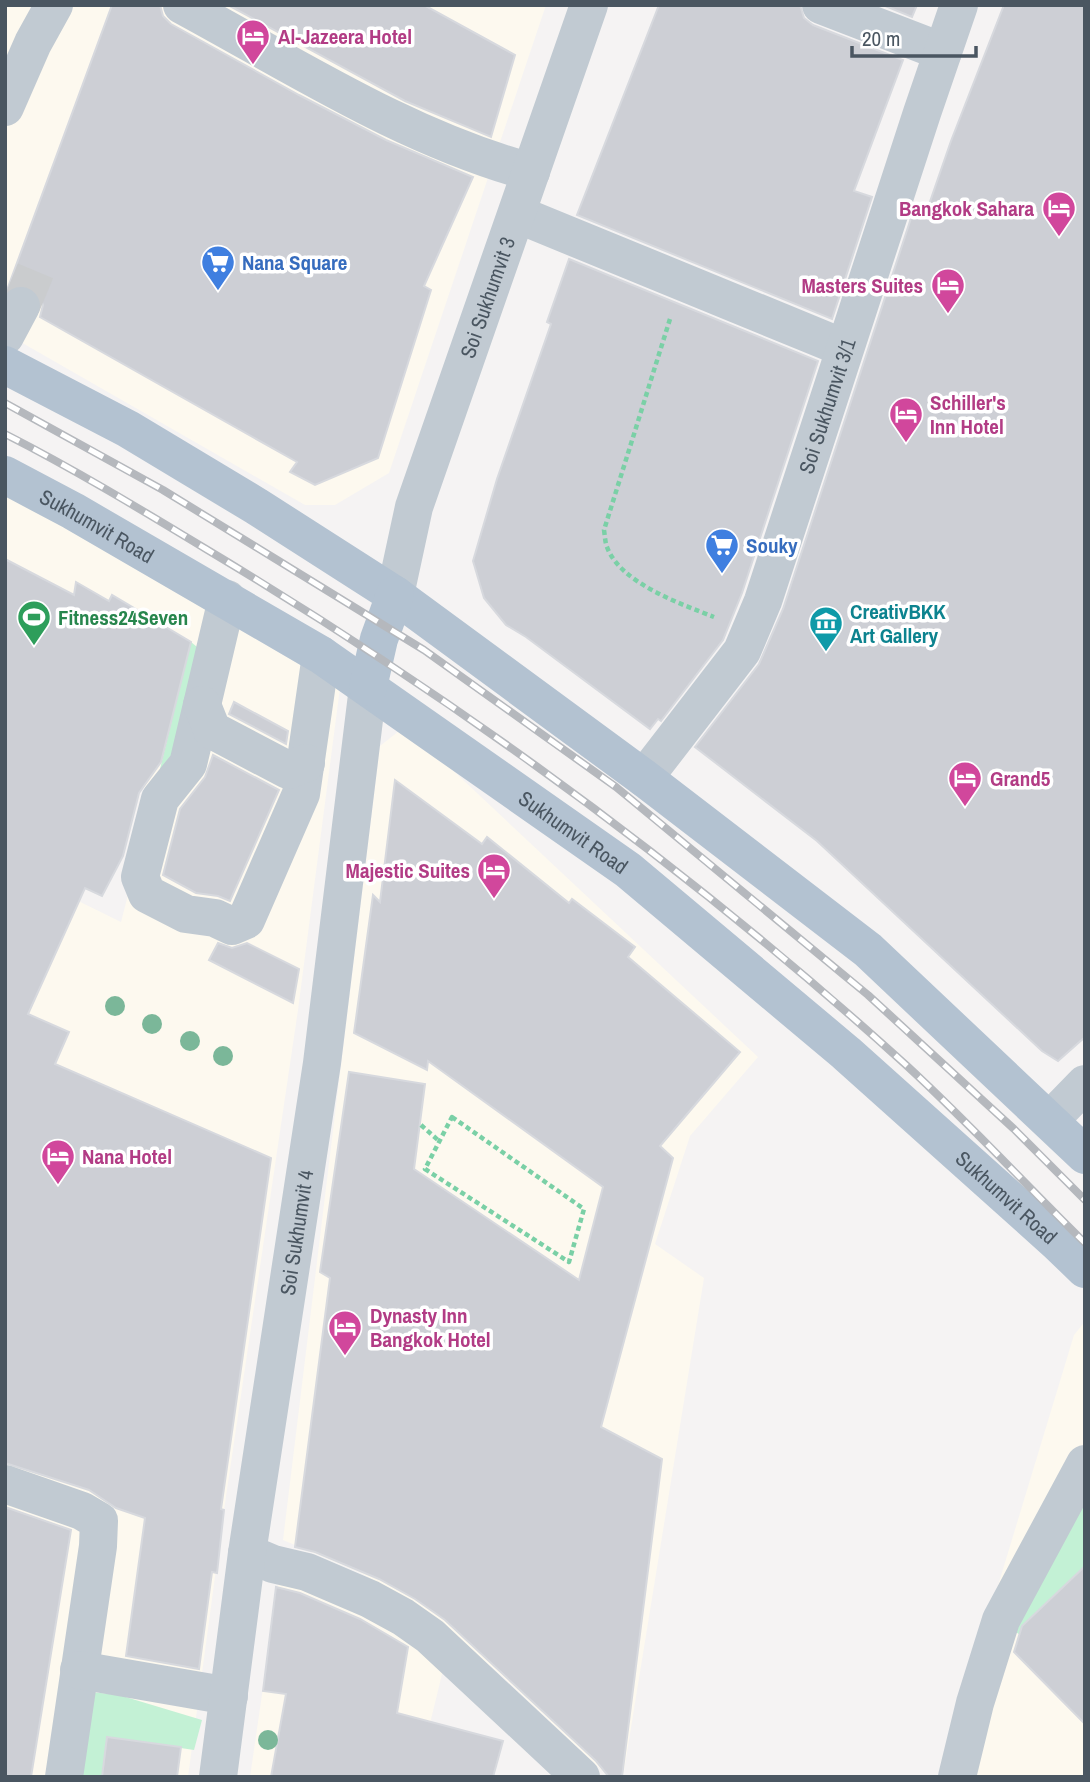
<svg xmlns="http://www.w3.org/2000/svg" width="1090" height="1782" font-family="'Archivo Narrow',sans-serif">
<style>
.commercial{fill:#fdf9ef}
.green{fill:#c3f1d5}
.building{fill:#cdcfd5;stroke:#d7d9de;stroke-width:2}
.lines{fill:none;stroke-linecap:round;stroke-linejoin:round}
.minor-tunnel{stroke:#caccce;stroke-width:38;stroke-dasharray:38 19;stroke-linecap:butt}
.path{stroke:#7ad0a6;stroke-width:4.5;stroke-dasharray:5 3.5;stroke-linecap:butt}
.minor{stroke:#c1cad2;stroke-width:38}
.major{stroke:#b3c2d1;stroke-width:38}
.rail-casing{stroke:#b5b8bd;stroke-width:8}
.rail{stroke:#fff;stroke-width:5;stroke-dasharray:16;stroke-linecap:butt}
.tree{fill:#7bb799}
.labels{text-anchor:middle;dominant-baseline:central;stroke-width:7;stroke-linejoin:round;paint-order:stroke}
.hotel-label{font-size:21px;font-weight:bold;fill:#b23c85;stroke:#fff;text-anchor:start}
.shop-label{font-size:21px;font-weight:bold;fill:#366cbe;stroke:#fff;text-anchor:start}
.street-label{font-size:21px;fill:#4a5661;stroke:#fff}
.culture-label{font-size:21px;font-weight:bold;fill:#0d838f;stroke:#fff;text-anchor:start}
.leisure-label{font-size:21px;font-weight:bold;fill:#27864d;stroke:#fff;text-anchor:start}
</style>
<rect width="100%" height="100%" fill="#f5f3f3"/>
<g class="commercial">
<polygon points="5,5 546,5 389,473 335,505 305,505 5,333"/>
<polygon points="5,493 340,688 298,1010 224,1510 188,1777 5,1777 5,865 121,922 154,794 5,703"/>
<polygon points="399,731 429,748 758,1057 690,1136 655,1244 704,1278 623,1777 609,1777 501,1675 418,1605 359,1572 283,1540 380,746"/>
<polygon points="1083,1324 1085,1777 940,1777 1074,1335"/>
<polygon points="279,1578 403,1631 443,1670 417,1777 250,1777"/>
</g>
<g class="green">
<polygon points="191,642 203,652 174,771 160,769"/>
<polygon points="1085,1489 1085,1615 1047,1652 1008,1627"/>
<polygon points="91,1692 119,1695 202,1720 194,1750 108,1737 104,1777 70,1777"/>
</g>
<g class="building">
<polygon points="112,5 160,5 163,16 171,24 299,95 386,140 473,177 424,286 431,290 378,458 315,485 290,472 297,462 40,317 43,305 39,294 32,287 20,284 7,290"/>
<polygon points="228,5 424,5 515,55 491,137 405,101"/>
<polygon points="659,5 800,5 804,18 813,25 903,60 854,191 872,197 832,319 577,215"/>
<polygon points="883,5 917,5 912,17"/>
<polygon points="1004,5 1085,5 1085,1037 1058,1061 1042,1051 817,841 695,747 759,664 783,609 913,212 925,216 951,141"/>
<polygon points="569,259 818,361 742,593 723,640 661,721 658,719 650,729 526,637 506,625 484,598 473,561 497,479 551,324 547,322"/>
<polygon points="5,559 74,595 76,582 109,601 112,595 191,642 161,762 139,793 123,856 102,896 85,888 28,1014 69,1032 55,1064 271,1158 221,1509 224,1510 217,1573 212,1572 199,1669 126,1656 145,1518 116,1508 89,1490 5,1463"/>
<polygon points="234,702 288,731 286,744 229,714"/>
<polygon points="213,755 279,790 230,901 218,896 196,893 163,875 180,809 205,777"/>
<polygon points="395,780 482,844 487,837 569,903 572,899 635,947 628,957 740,1052 660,1146 673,1158 601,1427 662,1459 622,1777 609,1777 596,1761 445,1620 415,1599 379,1579 315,1552 295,1547 330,1278 320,1272 349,1072 425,1084 414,1169 579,1280 603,1187 428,1061 427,1070 354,1033 373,895 380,902"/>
<polygon points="218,943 232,948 247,943 299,969 293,1003 209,960"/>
<polygon points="5,1507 71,1530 31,1777 5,1777"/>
<polygon points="1085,1566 1085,1724 1014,1652 1022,1626"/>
<polygon points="276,1587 300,1593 360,1619 408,1647 397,1713 503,1741 493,1777 271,1777 286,1694 263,1691"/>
<polygon points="107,1737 181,1747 177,1777 102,1777"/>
</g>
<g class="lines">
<polyline class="minor-tunnel" points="21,306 40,260"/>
<g class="path">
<path d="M670,319L604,530C605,536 605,542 607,547C620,583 681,604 714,617"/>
<polygon points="452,1117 584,1209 569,1262 425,1169"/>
<polyline points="421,1125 439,1141"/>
</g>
<g class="minor">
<path d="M182,5C295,66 406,138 531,172"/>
<polyline points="821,5 943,52"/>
<polyline points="5,107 33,43 54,5"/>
<polyline points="517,214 844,348"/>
<polyline points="5,336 21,306"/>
<path id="s1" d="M395,595L414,507L589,5"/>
<polyline points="227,599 188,764 160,799 140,877 147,894 186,914 215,918 232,926 246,920 301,794 321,655"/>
<polyline points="202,705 212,730 288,770 306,763"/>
<path id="s2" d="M644,778L742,651L763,601L922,113L959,5"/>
<polyline points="1050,1120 1085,1084"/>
<polyline points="5,1484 82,1511 99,1521 98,1546 64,1777"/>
<polyline points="247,1553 273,1564 307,1572 370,1599 403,1617 430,1636 581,1777"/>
<polyline points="79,1670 229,1696"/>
<path id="s3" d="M218,1777L247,1553L322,1063L368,687"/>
<polyline points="957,1777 975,1703 1001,1620 1085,1464"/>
</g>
<g class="major">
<polyline points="5,365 128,429 256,506 395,595 644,778 868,950 1085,1155"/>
<path id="s4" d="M5,475L73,511L321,655L628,870L846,1053L1057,1242L1085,1269"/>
<polyline points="368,687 379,639 395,595"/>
</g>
<g class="rail-casing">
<g id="rail">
<polyline points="5,403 163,490 424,650 616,787 868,995 1014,1129 1085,1200"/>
<path d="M5,434C74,469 140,509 206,549C455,698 692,871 906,1065C968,1122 1025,1184 1085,1243"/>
</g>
</g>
<use href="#rail" class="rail"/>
</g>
<g class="tree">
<circle cx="115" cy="1006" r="10"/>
<circle cx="152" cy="1024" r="10"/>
<circle cx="190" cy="1041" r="10"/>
<circle cx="223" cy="1056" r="10"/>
<circle cx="268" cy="1740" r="10"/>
</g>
<defs>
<g id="hotel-pin" transform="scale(1.75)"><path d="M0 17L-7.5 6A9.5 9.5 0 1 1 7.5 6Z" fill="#d1479c" stroke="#fff"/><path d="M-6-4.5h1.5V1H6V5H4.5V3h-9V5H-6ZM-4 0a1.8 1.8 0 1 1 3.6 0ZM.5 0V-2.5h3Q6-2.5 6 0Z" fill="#fff"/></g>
<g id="supermarket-pin" transform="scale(1.75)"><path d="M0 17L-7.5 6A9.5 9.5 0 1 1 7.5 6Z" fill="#3f7fe0" stroke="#fff"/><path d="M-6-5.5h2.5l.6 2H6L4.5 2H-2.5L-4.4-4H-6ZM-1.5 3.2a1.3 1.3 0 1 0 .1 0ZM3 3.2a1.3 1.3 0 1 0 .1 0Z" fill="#fff"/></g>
<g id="stadium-pin" transform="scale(1.75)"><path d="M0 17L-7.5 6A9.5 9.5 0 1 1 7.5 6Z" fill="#2e9e5b" stroke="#fff"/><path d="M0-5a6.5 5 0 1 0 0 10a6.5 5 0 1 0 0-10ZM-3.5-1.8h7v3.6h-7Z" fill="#fff"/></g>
<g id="museum-pin" transform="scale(1.75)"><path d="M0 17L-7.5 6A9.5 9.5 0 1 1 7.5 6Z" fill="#0f9aa8" stroke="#fff"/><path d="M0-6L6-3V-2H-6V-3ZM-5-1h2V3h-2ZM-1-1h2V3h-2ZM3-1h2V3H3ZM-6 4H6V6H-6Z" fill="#fff"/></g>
</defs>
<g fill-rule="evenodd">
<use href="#hotel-pin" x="253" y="36"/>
<use href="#hotel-pin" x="1059" y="208"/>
<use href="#supermarket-pin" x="218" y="262"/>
<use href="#hotel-pin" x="948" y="285"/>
<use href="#hotel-pin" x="906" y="414"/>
<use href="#supermarket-pin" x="722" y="545"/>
<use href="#stadium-pin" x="34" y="617"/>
<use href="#museum-pin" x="826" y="623"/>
<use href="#hotel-pin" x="965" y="778"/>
<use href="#hotel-pin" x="494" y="870"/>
<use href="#hotel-pin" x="58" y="1156"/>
<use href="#hotel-pin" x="345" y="1327"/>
</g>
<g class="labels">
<g class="hotel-label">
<text x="278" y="36">Al-Jazeera Hotel</text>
<text x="1034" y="208" text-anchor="end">Bangkok Sahara</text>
<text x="923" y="285" text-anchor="end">Masters Suites</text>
<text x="930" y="402">Schiller's<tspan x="930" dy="24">Inn Hotel</tspan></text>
<text x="990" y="778">Grand5</text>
<text x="470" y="870" text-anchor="end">Majestic Suites</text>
<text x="82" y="1156">Nana Hotel</text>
<text x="370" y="1315">Dynasty Inn<tspan x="370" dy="24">Bangkok Hotel</tspan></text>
</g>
<g class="shop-label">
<text x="242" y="262">Nana Square</text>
<text x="746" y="545">Souky</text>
</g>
<g class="street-label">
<text stroke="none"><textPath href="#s1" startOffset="312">Soi Sukhumvit 3</textPath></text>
<text stroke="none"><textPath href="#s2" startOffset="420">Soi Sukhumvit 3/1</textPath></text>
<text stroke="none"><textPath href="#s4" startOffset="105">Sukhumvit Road</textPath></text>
<text stroke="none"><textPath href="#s4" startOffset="672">Sukhumvit Road</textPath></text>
<text stroke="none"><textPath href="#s4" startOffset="1239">Sukhumvit Road</textPath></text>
<text stroke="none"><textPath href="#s3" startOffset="550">Soi Sukhumvit 4</textPath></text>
</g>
<g class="culture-label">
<text x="850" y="611">CreativBKK<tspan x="850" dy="24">Art Gallery</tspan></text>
</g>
<g class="leisure-label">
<text x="58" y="617">Fitness24Seven</text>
</g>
</g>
<rect width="1090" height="1782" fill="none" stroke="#4a5661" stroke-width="14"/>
<path d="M852 46v10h124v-10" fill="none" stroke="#4a5661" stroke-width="3.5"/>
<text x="862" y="46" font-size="21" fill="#4a5661" stroke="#ffffff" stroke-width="5" paint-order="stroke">20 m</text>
</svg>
